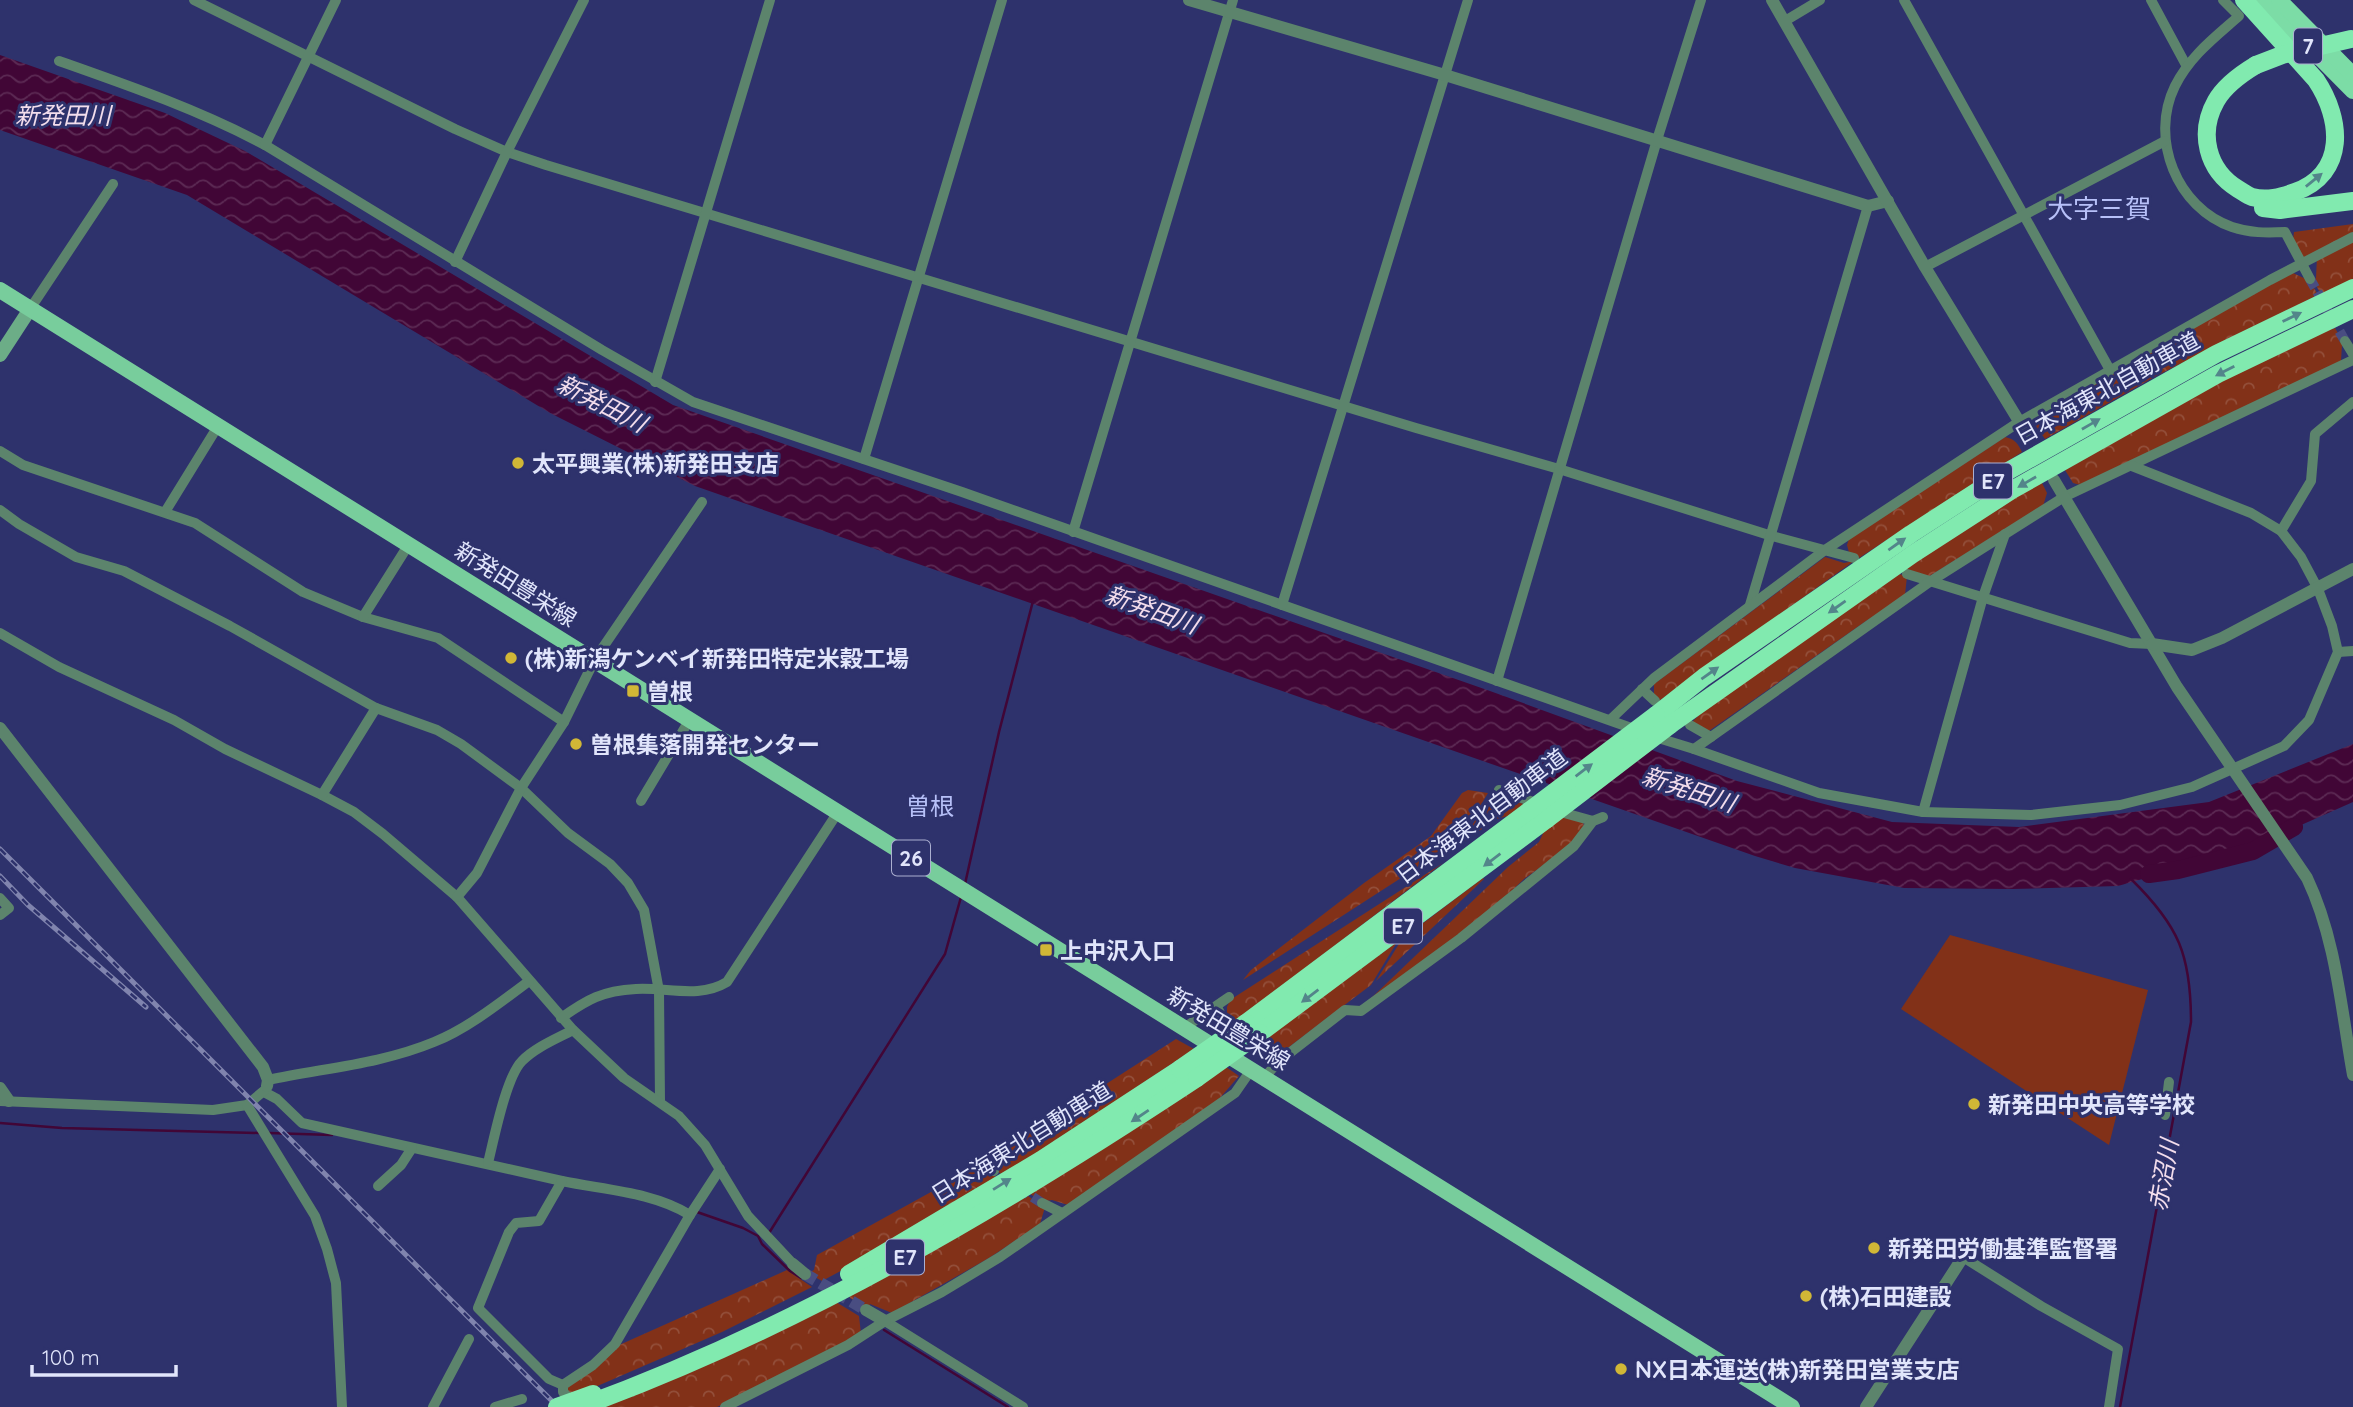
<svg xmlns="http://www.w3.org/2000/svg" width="2353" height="1407" font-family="Quicksand,'Noto Sans JP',sans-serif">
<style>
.forest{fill:url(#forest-crowns)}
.pitch{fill:#823118}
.water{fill:url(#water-waves)}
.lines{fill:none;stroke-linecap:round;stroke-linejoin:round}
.stream{stroke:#410636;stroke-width:2.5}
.river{stroke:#410636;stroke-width:18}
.minor-tunnel{stroke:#494d81;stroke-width:10;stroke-dasharray:10 5;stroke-linecap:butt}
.tertiary-tunnel{stroke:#494d81;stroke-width:12;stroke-dasharray:12 6;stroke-linecap:butt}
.minor{stroke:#5c846c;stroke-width:10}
.tertiary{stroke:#5c846c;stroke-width:12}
.secondary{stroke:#6cad87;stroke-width:14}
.primary{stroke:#78cd9c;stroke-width:16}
.trunk{stroke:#7cdca6;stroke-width:16}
.motorway{stroke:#81eaaf;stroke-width:18}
.rail-casing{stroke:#8084ae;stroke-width:5}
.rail{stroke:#2e326c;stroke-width:2.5;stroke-dasharray:8;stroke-linecap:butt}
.motorway-bridge{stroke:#81eaaf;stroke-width:18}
.oneway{fill:#53858a}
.poi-dot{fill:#d1b736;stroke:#2e326c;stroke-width:2.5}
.labels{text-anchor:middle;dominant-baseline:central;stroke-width:6;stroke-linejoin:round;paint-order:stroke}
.shield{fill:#2e326c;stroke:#abafd0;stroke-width:2}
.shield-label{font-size:21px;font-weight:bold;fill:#e1e5fb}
.street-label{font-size:23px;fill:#e1e5fb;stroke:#2e326c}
.poi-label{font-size:23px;font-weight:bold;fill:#e1e5fb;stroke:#2e326c;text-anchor:start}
.water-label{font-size:24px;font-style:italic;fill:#f3ddec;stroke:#2e326c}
.neighbourhood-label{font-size:24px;fill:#b7c0f8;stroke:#2e326c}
.quarter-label{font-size:26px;fill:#b7c0f8;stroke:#2e326c}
</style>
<defs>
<pattern id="forest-crowns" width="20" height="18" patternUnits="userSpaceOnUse" patternTransform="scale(1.75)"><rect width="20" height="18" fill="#823118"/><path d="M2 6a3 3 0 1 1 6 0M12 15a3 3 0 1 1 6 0" fill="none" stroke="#934f3a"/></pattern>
<pattern id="water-waves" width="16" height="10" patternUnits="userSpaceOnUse" patternTransform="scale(1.75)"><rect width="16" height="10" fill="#410636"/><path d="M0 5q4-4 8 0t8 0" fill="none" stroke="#5c2a54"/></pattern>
</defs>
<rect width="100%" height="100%" fill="#2e326c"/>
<g class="forest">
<polygon points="2353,224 2353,232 2306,258 2303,257 2293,240 2294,232"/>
<polygon points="2353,239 2353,280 2321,294 2312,279 2316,278 2317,257"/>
<polygon points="2291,272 2310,281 2318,295 2156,376 2045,439 2036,426 2039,412"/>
<polygon points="2334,326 2343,343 2342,344 2341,361 2080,485 2073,483 2065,470 2198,392"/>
<path d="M2005,437C2015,439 2018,444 2022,452L1859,558L1850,556L1847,545L1849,539Z"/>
<polygon points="2041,481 2047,493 2043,506 1928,577 1902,571"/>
<polygon points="1825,557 1844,563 1854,561 1659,701 1654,698 1654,684"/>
<polygon points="1899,574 1907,576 1905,595 1901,599 1866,621 1706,733 1692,722 1704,710"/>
<polygon points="1468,790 1488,793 1456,846 1432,858 1243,980 1251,970 1364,883 1431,836 1462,793"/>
<polygon points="1491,794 1524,804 1508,816 1496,819 1461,844"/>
<polygon points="1562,817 1583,822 1584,826 1570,846 1524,879 1494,908 1365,1004 1508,867 1539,842 1546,827"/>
<polygon points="1443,863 1232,1024 1227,1020 1227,1007 1230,1000"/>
<polygon points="1483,878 1484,879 1376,981 1402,939"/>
<path d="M1397,942L1371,985L1285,1050C1273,1054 1267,1051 1257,1044Z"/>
<polygon points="1176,1039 1194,1049 1004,1176 991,1167 998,1168 995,1162 1002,1151"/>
<polygon points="1226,1067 1239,1076 1219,1099 1068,1205 1052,1200 1046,1201 1046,1205 1029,1193"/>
<polygon points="978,1166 1000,1179 887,1246 822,1281 808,1273 814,1270 817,1255"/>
<polygon points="1028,1196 1045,1207 1040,1224 989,1258 892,1313 870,1304 868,1309 850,1298 849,1294"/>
<polygon points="787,1270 812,1287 722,1332 572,1397 565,1389 617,1346"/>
<polygon points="836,1302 859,1316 861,1334 717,1407 590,1407"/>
</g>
<polygon class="pitch" points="1950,935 2148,990 2109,1145 1901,1009"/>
<polygon class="water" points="0,55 165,113 245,151 673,405 1490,691 1737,781 1892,822 2019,827 2209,802 2353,744 2353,802 2247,849 2118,886 2012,889 1904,888 1795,868 1755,856 695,486 550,413 187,195 0,130"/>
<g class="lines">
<g class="stream">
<polyline points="965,884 999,732 1033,601"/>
<polyline points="0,1123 62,1128 259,1133"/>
<polyline points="269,1133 332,1135"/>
<polyline points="697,1212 743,1228 758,1236 762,1244 790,1271 801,1278"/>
<polyline points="769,1233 945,954 961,897"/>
<polyline points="884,1330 1008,1407"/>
<path d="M2120,1407L2191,1022C2191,955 2179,926 2131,879"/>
</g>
<polyline class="river" points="2149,874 2178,870 2253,851 2294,827"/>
<g class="minor-tunnel">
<polyline points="2310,279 2345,341"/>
<polyline points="1020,1189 1042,1203"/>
</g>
<polyline class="tertiary-tunnel" points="805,1274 866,1310"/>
<g class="minor">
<polyline points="194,0 455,129 507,152 546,165 1416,428 1559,469 1772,536 1854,558"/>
<polyline points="1904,0 2110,370"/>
<polyline points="2151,0 2186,65"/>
<path d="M2223,0L2239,16C2214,38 2190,56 2175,86C2149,139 2177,208 2232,227C2250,233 2266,233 2285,232L2310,279"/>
<polyline points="1785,21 1820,0"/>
<path d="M59,61C130,86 199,110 265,145L602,350L693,402L962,492L1637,730"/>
<polyline points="265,145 336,0"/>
<polyline points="455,262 507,152 584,0"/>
<polyline points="1925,267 2165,141"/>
<polyline points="30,309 113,184"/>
<polyline points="2345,341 2353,354"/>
<polyline points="655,382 770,0"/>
<polyline points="0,451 23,465 195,523 303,592 363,617 438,638 564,722"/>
<polyline points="864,459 1002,0"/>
<polyline points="0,510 19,524 76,557 124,571 230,626 376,708 437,730 461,744 521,788 568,833 610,864 628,883 644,910 659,991 660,1101"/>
<polyline points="165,512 218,426"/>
<polyline points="2281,531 2311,481 2315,434 2353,402"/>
<polyline points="1073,532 1233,0"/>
<polyline points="1907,574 2130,643 2152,644"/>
<polyline points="1282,605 1468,0"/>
<polyline points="1750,605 1868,206"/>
<polyline points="363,617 409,544"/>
<polyline points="0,633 59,667 174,720 225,749 322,795 354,812 383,834 457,897 573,1030 624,1078 679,1116 705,1145 748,1216 793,1264"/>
<polyline points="2338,652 2353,651"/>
<polyline points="1497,681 1657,140 1701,0"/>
<polyline points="1642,689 1655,701"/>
<polyline points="1611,719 1654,678 1825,550 2019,422 2270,280 2353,237"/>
<polyline points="1690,725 1711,737"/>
<polyline points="1655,737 1694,749 1931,581 2064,497 2353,360"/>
<polyline points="1694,749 1819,793 1923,812 2031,815 2120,805 2192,787 2284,746 2309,720 2338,652 2332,626 2318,589 2301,557 2281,531 2251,513 2132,466"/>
<polyline points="1499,790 1539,804"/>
<polyline points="322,795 376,708"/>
<polyline points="641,801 690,719"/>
<polyline points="1557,811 1593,821"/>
<polyline points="1923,812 1983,597 2005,534"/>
<polyline points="457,897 477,873 521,788 564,722 595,659 702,502"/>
<polyline points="0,898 9,908 0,915"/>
<polyline points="1217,1007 1226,1025 1278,1062"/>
<path d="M561,1018C588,999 602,991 636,989C667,987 699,999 727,982L838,812"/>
<polyline points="1184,1028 1229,997"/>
<polyline points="1265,1077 1278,1062 1345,1010 1361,1011 1461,938 1574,846 1593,821 1603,817"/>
<path d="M268,1080C324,1068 381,1064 434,1042C467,1029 501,1002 529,981"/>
<path d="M264,1092L277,1099L302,1123C389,1143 476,1162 562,1181C605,1190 653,1192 690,1215"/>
<polyline points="0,1101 213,1110 247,1105 266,1089"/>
<polyline points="247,1105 315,1216 327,1249 336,1283 342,1407"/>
<polyline points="2165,1115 2169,1082"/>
<polyline points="981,1162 994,1171"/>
<path d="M488,1163C494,1139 506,1077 522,1061C536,1047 556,1039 573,1030"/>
<polyline points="562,1181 539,1221 516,1223 509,1232 478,1308 549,1379 563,1385 563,1392 574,1404"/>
<polyline points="378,1186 401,1165 412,1148"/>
<polyline points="1042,1203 1062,1213"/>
<polyline points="1963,1257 2041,1306 2118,1349 2109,1407"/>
<polyline points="885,1321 1023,1407"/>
<polyline points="563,1385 593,1365 615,1344 690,1215 720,1169"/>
<polyline points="433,1407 469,1339"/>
<polyline points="495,1407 522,1399"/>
<polyline points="725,1407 848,1345 885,1321 942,1292 1000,1257 1235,1093 1251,1070"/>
</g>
<g class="tertiary">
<polyline points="1189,0 1445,75 1868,206 1888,201"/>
<polyline points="1772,0 1925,267 2028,436"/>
<path d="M2054,480L2177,687L2307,878C2336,939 2341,1008 2353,1075"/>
<polyline points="2152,644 2192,650 2222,638 2353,569"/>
<polyline points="0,728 263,1067 268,1080 267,1086"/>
<polyline points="0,1088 9,1101"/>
<polyline points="793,1264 805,1274"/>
<polyline points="866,1310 885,1321"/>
<polyline points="1866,1407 1963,1257"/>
</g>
<polyline class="secondary" points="0,355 30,309"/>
<polyline class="primary" points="0,290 1792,1407"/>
<g class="trunk">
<polyline points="2263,0 2353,91"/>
<polyline points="2279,0 2353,75"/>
</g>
<g class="motorway">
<path d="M2244,0L2316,80C2342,119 2347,173 2295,192C2281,197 2267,201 2252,197C2248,196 2243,192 2238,189C2207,170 2198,133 2216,101C2225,85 2241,74 2256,65"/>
<polyline points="2263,208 2280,210 2353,201"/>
<polyline points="1656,715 1704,677 1911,534 2010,470 2216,354 2353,288"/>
<polyline points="1670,725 1913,554 2012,490 2218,374 2353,309"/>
<polyline points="1246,1023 1529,811"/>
<polyline points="1260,1033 1547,819"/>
<polyline points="849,1274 1041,1160 1180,1069"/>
<path d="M580,1407C800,1327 1002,1207 1197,1078"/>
</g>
<g class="rail-casing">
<g id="rail">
<polyline points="0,849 558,1407"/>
<polyline points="0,876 28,905 146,1007"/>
</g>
</g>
<use href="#rail" class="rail"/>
<g class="motorway-bridge">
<polyline points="2256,65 2282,55 2351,39"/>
<polyline points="1529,811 1656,715"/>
<polyline points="1547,819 1670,725"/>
<polyline points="1180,1069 1246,1023"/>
<polyline points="1197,1078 1260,1033"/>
<polyline points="557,1407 593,1394"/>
</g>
</g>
<defs><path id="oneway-solid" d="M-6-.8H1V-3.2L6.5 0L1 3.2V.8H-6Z" transform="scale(1.75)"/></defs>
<g class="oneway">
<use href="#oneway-solid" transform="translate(2314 180) rotate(-39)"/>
<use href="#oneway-solid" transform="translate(2292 317) rotate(-26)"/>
<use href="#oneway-solid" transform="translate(2225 371) rotate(153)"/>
<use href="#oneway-solid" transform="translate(2091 424) rotate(-30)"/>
<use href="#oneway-solid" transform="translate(2027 482) rotate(150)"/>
<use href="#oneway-solid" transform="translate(1897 544) rotate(-35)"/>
<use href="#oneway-solid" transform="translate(1837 607) rotate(145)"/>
<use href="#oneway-solid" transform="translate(1710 673) rotate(-35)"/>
<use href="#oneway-solid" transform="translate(1584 770) rotate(-37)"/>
<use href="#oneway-solid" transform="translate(1492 860) rotate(143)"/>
<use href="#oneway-solid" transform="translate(1310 996) rotate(143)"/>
<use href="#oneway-solid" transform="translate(1140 1116) rotate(146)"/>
<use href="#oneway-solid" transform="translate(1002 1184) rotate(-32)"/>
</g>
<g class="poi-dot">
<circle cx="518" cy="463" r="7"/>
<circle cx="511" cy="658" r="7"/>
<rect x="626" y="684" width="14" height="14" rx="3.5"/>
<circle cx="576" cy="744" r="7"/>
<rect x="1039" y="943" width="14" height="14" rx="3.5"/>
<circle cx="1974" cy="1104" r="7"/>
<circle cx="1874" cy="1248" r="7"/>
<circle cx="1806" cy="1296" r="7"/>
<circle cx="1621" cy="1369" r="7"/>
</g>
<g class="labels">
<g class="shield">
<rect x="2294" y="28.5" width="28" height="35" rx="5"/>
<rect x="1974" y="463.5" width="38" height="35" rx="5"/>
<rect x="892" y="840.5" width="38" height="35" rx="5"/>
<rect x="1384" y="908.5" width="38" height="35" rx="5"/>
<rect x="886" y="1239.5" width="38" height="35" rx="5"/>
</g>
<g class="shield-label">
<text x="2308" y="46">7</text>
<text x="1993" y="481">E7</text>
<text x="911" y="858">26</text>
<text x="1403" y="926">E7</text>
<text x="905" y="1257">E7</text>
</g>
<g class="street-label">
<text transform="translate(2107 388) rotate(-29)">日本海東北自動車道</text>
<text transform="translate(516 584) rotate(32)">新発田豊栄線</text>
<text transform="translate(1481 816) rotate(-37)">日本海東北自動車道</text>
<text transform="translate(1229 1028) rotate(31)">新発田豊栄線</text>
<text transform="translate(1021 1142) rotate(-32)">日本海東北自動車道</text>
</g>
<g class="poi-label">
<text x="532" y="463">太平興業(株)新発田支店</text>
<text x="525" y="658">(株)新潟ケンベイ新発田特定米穀工場</text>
<text x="647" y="691">曽根</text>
<text x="590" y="744">曽根集落開発センター</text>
<text x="1060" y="950">上中沢入口</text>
<text x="1988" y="1104">新発田中央高等学校</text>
<text x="1888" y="1248">新発田労働基準監督署</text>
<text x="1820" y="1296">(株)石田建設</text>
<text x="1635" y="1369">NX日本運送(株)新発田営業支店</text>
</g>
<g class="water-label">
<text x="63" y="115">新発田川</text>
<text transform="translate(602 403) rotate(27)">新発田川</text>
<text transform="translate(1152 609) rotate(20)">新発田川</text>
<text transform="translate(1689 789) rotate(18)">新発田川</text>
<text transform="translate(2163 1175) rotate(-80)">赤沼川</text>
</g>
<g class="neighbourhood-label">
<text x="930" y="806">曽根</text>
</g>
<g class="quarter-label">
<text x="2099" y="208">大字三賀</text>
</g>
</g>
<path d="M32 1365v10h144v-10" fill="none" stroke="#e1e5fb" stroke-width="3.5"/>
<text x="42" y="1365" font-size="21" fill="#e1e5fb" stroke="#2e326c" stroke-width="5" paint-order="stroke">100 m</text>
</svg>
